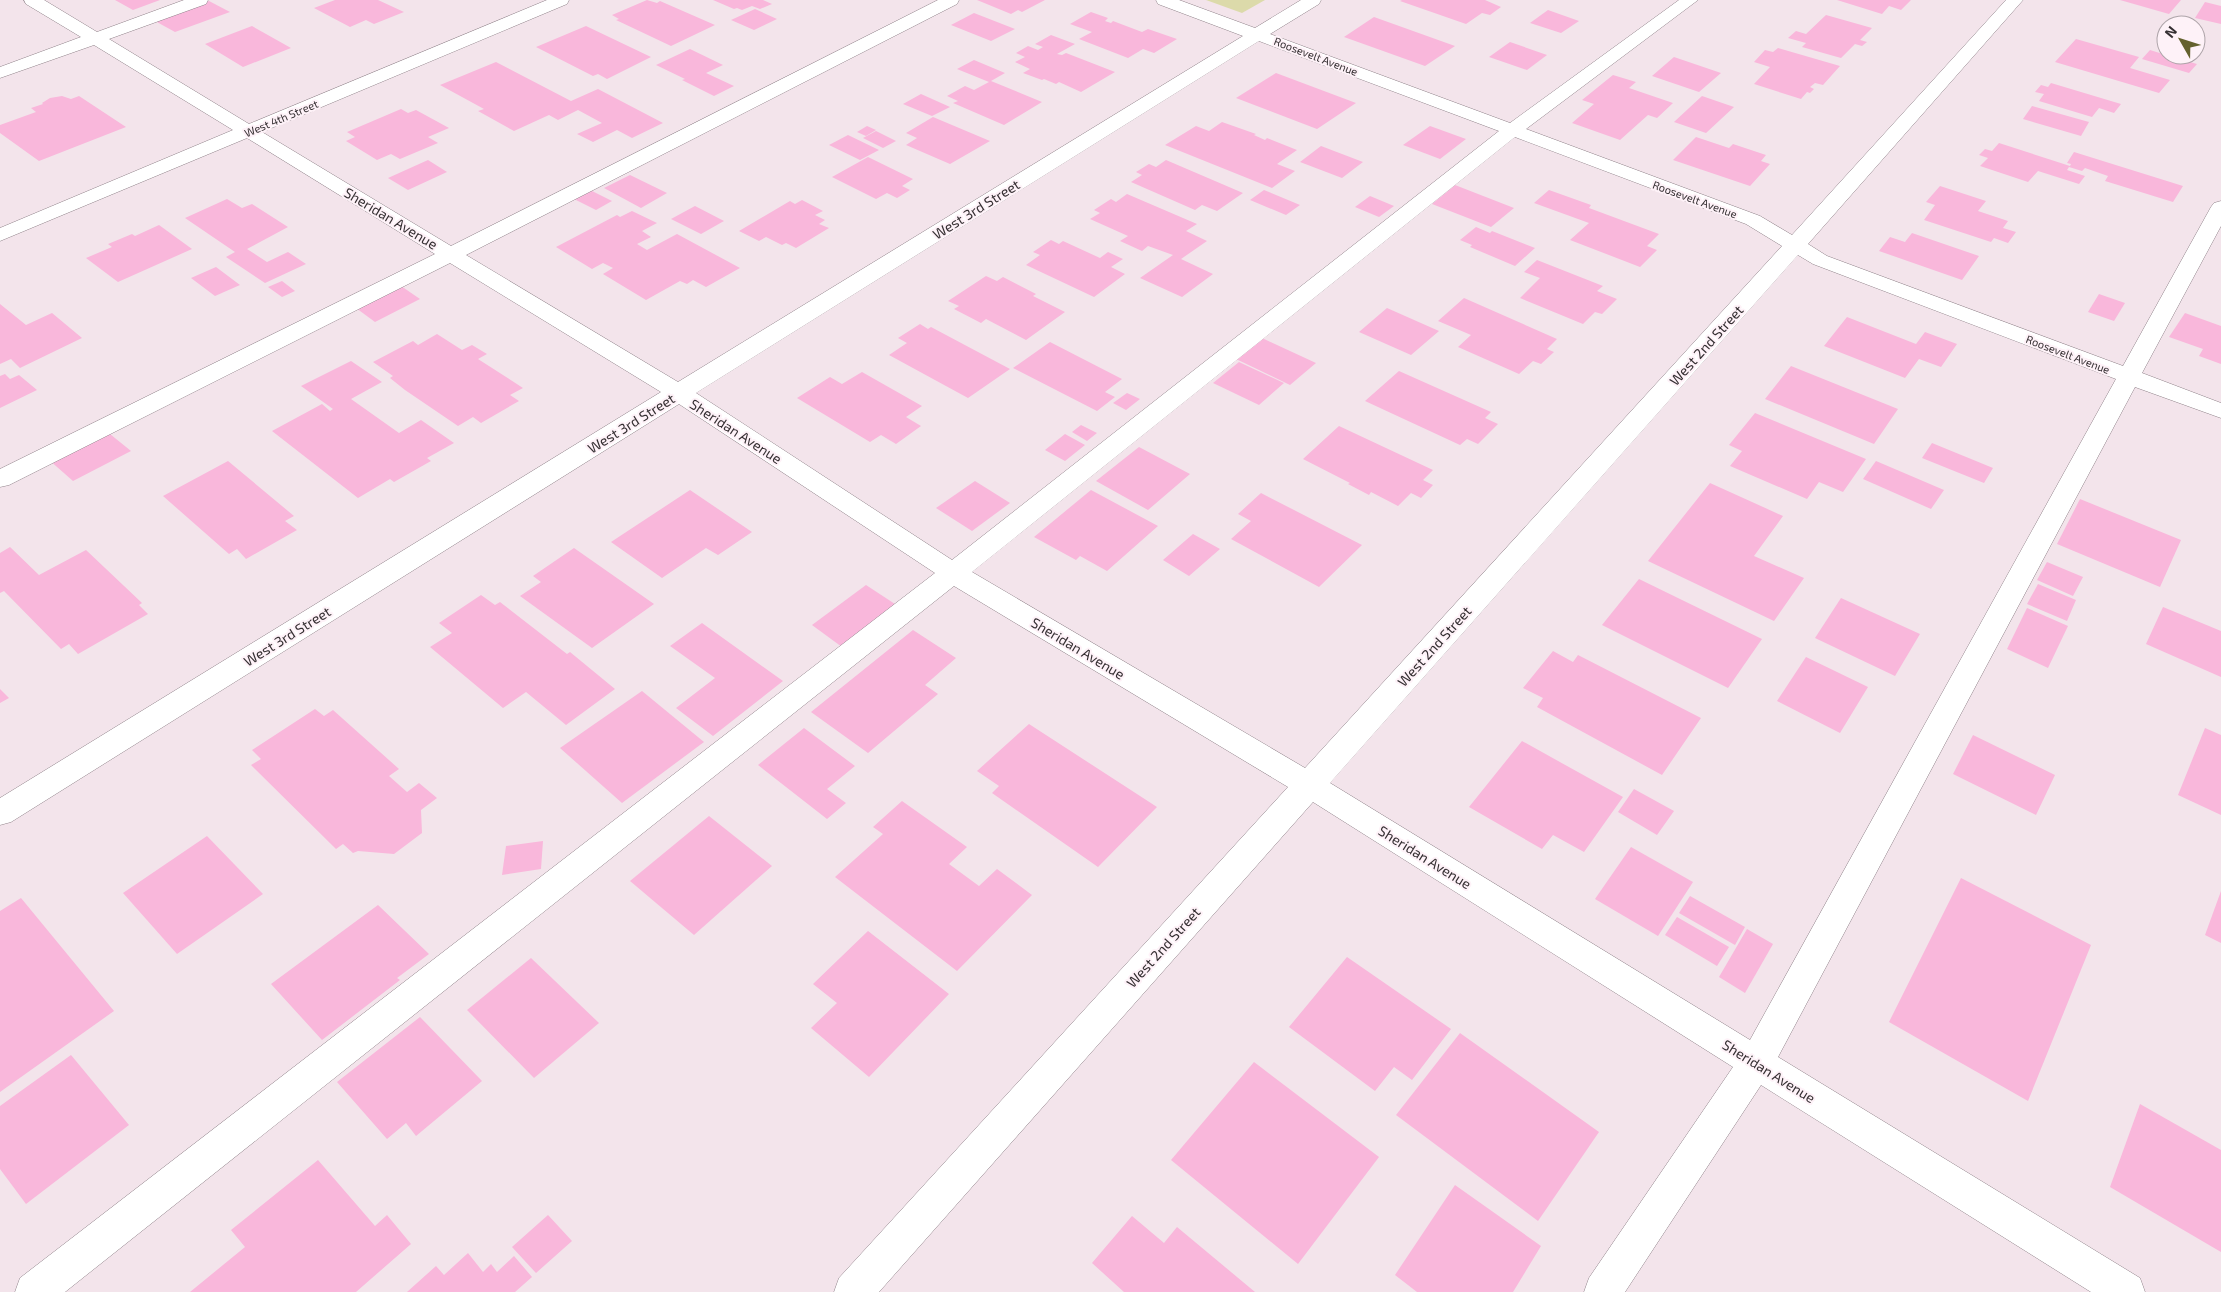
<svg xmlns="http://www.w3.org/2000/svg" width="2221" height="1292" font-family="'Exo 2',sans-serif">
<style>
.green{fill:#dcdaaa}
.building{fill:#f9b7db}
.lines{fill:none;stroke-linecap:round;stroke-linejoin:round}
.minor-casing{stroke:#8f8289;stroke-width:1}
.minor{fill:#fff;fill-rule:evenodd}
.labels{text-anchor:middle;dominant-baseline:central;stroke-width:4;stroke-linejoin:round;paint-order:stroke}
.far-street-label{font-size:11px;fill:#352f32;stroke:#fef2f8}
.street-label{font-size:14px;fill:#352f32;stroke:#fef2f8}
</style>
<rect width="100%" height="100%" fill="#f3e4eb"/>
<polygon class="green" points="1206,0 1265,0 1242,13"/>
<g class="building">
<polygon points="115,0 160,0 133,10"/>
<polygon points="335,0 378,0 404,12 374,24 366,20 350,27 314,8"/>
<polygon points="647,0 657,3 660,1 715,25 671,46 616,20 619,19 612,15"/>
<polygon points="713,0 763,0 772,4 760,9 752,6 742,10 737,8 734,9"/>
<polygon points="977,0 1045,0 1022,12 1018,10 1011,14"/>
<polygon points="1402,0 1485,0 1501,7 1490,15 1482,13 1466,24 1400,1"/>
<polygon points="1837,0 1911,0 1901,10 1889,6 1882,14"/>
<polygon points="2120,0 2181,0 2169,14"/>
<polygon points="209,1 230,12 175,32 155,21"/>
<polygon points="2205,2 2221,6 2221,24 2195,18"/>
<polygon points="755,9 777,19 754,30 731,20"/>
<polygon points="1548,10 1579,21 1561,33 1530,23"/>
<polygon points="1091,12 1108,18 1105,21 1111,23 1113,21 1142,32 1148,29 1177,39 1154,53 1143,49 1128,58 1079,39 1092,32 1070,24"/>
<polygon points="974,13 1015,29 991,41 951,25"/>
<polygon points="1826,15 1872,28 1860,40 1867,42 1862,46 1855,44 1841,58 1802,47 1806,43 1788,38 1796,31 1806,34"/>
<polygon points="1374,17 1455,46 1425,66 1344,37"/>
<polygon points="252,26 291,48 243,67 205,44"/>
<polygon points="586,26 651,57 607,79 598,74 593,76 536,47"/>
<polygon points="1051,35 1075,44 1057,54 1062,55 1066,53 1115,72 1081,92 1059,82 1056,84 1044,79 1042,80 1023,73 1030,69 1015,62 1025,57 1016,53 1028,46 1038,50 1043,47 1035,44"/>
<polygon points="2076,39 2139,57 2130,68 2170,80 2159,93 2055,62"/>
<polygon points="1510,42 1547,55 1527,70 1489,57"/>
<polygon points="1778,48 1840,66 1823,85 1815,83 1810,87 1814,89 1810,93 1807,92 1801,99 1754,84 1770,67 1754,62 1765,50 1773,52"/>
<polygon points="690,49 723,65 706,73 734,86 714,96 682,80 685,79 656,65"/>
<polygon points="2150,50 2166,55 2197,64 2189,73 2142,59"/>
<polygon points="1674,57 1721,73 1699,92 1652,76"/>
<polygon points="974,60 1005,73 991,81 1042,102 1004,125 953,103 958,101 947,96 965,86 974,90 989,82 957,69"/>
<polygon points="496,62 571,101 598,89 663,123 632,138 617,130 593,142 577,134 602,123 578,110 558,120 549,115 514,131 478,111 484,109 440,85"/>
<polygon points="1276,73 1356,103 1317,129 1236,98"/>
<polygon points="1613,75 1636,82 1629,88 1673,103 1657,118 1648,115 1620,140 1572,123 1594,104 1582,100"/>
<polygon points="2051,83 2121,104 2114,113 2099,108 2092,117 2039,101 2044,94 2035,92 2041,85 2048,87"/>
<polygon points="921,94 950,107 932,116 903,104"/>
<polygon points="62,96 71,99 79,96 126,127 39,161 0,133 0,125 36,112 31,108 43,104 42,103 50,98"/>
<polygon points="1702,96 1734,107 1706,133 1674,122"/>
<polygon points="2032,106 2089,122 2081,136 2023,119"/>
<polygon points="401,109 408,113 416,110 449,128 428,137 438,143 400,159 391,154 377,160 346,141 355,137 347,132"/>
<polygon points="933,117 990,141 950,164 906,145 917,138 906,133"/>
<polygon points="1222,122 1256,134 1254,135 1265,140 1267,138 1297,150 1277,164 1295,171 1272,188 1165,145 1196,126 1209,131"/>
<polygon points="867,126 876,130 866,136 857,132"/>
<polygon points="1430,126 1466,139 1440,159 1403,145"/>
<polygon points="876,131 896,141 883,148 863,138"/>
<polygon points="848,135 879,150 860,160 829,145"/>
<polygon points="1696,137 1729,148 1733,144 1766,155 1761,161 1770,164 1750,186 1673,160"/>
<polygon points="1999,143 2070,166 2071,164 2067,163 2074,152 2183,186 2173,202 2105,181 2108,176 2085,168 2082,171 2069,167 2067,170 2085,176 2079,184 2038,171 2028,182 1980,166 1988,158 1979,155 1985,149 1992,151"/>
<polygon points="1321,146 1363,162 1342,178 1300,162"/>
<polygon points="868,157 913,179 902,186 910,190 897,198 887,193 876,199 832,177"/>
<polygon points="428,160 447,172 408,190 388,178"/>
<polygon points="1166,160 1243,193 1217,211 1202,205 1195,210 1131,182 1142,175 1136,172 1149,164 1156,167"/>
<polygon points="630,175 667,193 641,208 604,188"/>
<polygon points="1455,185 1514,208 1491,227 1432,204"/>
<polygon points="1940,186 1986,201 1978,211 2008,221 2003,228 2016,232 2008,243 1994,238 1991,242 1924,220 1935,205 1926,202"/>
<polygon points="590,190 612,201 596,210 574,199"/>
<polygon points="1264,190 1300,205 1286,215 1250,200"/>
<polygon points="1549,190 1591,205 1589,208 1659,234 1647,246 1657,250 1640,267 1570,240 1589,223 1534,203"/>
<polygon points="1127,194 1197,224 1186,231 1207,241 1181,259 1213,274 1182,297 1140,278 1173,255 1148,246 1142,251 1120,241 1128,236 1090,219 1100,213 1094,210 1111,199 1116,202"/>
<polygon points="1370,196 1394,206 1379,217 1355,207"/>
<polygon points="227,199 242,208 252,204 288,227 247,249 267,262 288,252 306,264 265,283 226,257 235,252 185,218"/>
<polygon points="802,200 823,211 815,215 825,220 819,224 829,228 796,248 786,243 782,245 766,237 759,241 739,231 790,201 795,204"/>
<polygon points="695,206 724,221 701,234 671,219"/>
<polygon points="632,211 657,223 642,231 651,237 637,244 647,250 677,234 740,268 706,287 693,280 687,284 680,281 646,300 603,274 613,268 603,263 592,269 556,247 617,215 620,217"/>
<polygon points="159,225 192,249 118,282 86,258 112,247 108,244 132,234 135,236"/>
<polygon points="1476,227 1490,233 1492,231 1535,248 1515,266 1470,247 1472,245 1460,240"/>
<polygon points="1912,233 1979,256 1962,280 1879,251 1890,237 1905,242"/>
<polygon points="1051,240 1059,244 1063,241 1100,258 1108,252 1123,259 1111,267 1125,274 1094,297 1026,265 1040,255 1033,252"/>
<polygon points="1537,260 1603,286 1597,291 1617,299 1602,314 1595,312 1583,324 1520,298 1540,278 1524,272"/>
<polygon points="216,267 240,285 215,296 191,278"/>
<polygon points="986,276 997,281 1003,277 1036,294 1033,296 1065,312 1026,340 986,319 981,323 954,309 959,306 948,301"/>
<polygon points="282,281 295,291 282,297 268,287"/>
<polygon points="401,286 420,299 375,322 356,308"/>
<polygon points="2099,294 2125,303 2114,321 2088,312"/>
<polygon points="1464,298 1557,339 1547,349 1554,352 1541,364 1533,361 1519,374 1458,347 1471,335 1438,321"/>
<polygon points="0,304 26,325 52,313 82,338 20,368 11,359 0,364"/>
<polygon points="1387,308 1439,331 1411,355 1359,332"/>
<polygon points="2185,313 2221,326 2221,364 2199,356 2203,349 2169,337"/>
<polygon points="1847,317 1916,344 1925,332 1957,344 1941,367 1919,359 1905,378 1824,346"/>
<polygon points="920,324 928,329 931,327 1010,369 968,398 889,355 907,343 898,338"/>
<polygon points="437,334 462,350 472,345 487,354 478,359 523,388 510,395 519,401 481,423 473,417 458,426 405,390 390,378 393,376 373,362 413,341 418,345"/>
<polygon points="1262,338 1316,363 1290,385 1236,359"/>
<polygon points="1050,342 1122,379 1105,392 1115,397 1097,411 1013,368"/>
<polygon points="351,361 382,382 351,399 399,433 421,420 454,443 427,458 431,461 394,482 390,479 358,498 272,431 322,404 330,411 333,409 301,386"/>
<polygon points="1239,362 1284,383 1259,405 1213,383"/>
<polygon points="1791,366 1898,409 1874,444 1765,399"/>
<polygon points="1399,371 1491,412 1485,418 1498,424 1478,444 1467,439 1460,445 1365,401"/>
<polygon points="862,372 922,406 906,417 921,426 896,444 881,435 870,442 797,398 830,377 842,384"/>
<polygon points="5,374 10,379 19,375 37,390 0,408 0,376"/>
<polygon points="1127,393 1140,399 1126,410 1113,403"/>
<polygon points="1755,413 1866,459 1843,492 1819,482 1807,499 1730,466 1742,451 1729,445"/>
<polygon points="1081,425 1097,433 1087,441 1072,432"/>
<polygon points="1339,426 1433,470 1423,480 1433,485 1421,498 1411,493 1398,506 1371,492 1369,495 1348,484 1350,483 1303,459"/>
<polygon points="105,430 131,451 73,481 48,459"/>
<polygon points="1065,434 1085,445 1065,461 1045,450"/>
<polygon points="1932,443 1993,468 1984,483 1922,458"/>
<polygon points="1139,447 1190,474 1148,510 1096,481"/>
<polygon points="228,461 294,516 285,521 297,530 246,559 237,549 229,554 163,496"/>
<polygon points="1876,461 1944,490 1931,509 1863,479"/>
<polygon points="975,481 1010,503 972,531 936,508"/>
<polygon points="1710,483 1783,516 1754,556 1804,578 1774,621 1648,561"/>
<polygon points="690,490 752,532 718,555 706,548 662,578 611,542"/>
<polygon points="1091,490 1158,526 1107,571 1080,556 1076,560 1034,537"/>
<polygon points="1261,493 1362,545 1319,587 1231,539 1251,521 1238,514"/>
<polygon points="2080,499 2181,540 2160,587 2057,544"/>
<polygon points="1193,534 1220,549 1189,576 1163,560"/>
<polygon points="10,547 39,575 86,550 142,603 139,605 148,614 78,654 69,644 61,649 4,591 0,593 0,553"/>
<polygon points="574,548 654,604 592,648 520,596 541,582 533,576"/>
<polygon points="2047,562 2083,577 2073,596 2037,580"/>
<polygon points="1639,579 1762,639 1728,688 1602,625"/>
<polygon points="2038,584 2076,600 2067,621 2027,604"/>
<polygon points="866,585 898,606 842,647 812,625"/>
<polygon points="481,595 495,605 500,602 567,654 570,652 615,689 566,725 526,692 503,708 430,647 452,633 439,623"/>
<polygon points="1841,598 1920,634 1895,676 1815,638"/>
<polygon points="2163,607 2221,631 2221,677 2146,644"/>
<polygon points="2027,608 2068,626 2048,668 2007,649"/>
<polygon points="702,623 783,681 713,736 676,708 715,678 670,646"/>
<polygon points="913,630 956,658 925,685 938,694 868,753 811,712"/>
<polygon points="1553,651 1573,662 1578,655 1701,718 1662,775 1537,707 1543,698 1523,688"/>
<polygon points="1806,657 1868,687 1840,733 1777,701"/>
<polygon points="0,689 9,698 0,703"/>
<polygon points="642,691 704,742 622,803 560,748"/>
<polygon points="315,709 324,716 333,710 399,769 389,776 407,792 419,783 437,798 421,810 422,833 394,854 358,851 353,853 343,844 336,849 251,765 261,759 252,750"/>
<polygon points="1029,724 1157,807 1098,867 992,793 999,786 977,771"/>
<polygon points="804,728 855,766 827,789 846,803 827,819 758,765"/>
<polygon points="2205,728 2221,735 2221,815 2178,795"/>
<polygon points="1973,735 2055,775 2036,815 1953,774"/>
<polygon points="1522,741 1623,797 1584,852 1553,835 1542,849 1469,807"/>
<polygon points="1634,789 1674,811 1657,835 1618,812"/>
<polygon points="902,801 967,847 949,864 979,886 997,869 1032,895 957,971 835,877 883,834 873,827"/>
<polygon points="709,816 772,866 694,935 630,881"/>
<polygon points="207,836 263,894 177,954 123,893"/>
<polygon points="543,841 541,869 502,875 506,846"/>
<polygon points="1631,847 1693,882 1658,936 1595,899"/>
<polygon points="1961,878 2091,945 2028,1101 1889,1022"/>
<polygon points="2221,891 2221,943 2205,935"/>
<polygon points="1690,896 1745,927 1735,945 1679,913"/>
<polygon points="21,898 114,1011 0,1092 0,911"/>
<polygon points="378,905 429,954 397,978 400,980 322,1040 271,984"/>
<polygon points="1677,917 1729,947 1717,966 1665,935"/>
<polygon points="1747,929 1773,944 1745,993 1719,977"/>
<polygon points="868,931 949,994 869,1077 811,1028 837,1003 813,984"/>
<polygon points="1347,957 1451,1029 1412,1080 1394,1067 1375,1091 1289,1027"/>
<polygon points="531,958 599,1023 534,1078 467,1010"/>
<polygon points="420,1017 482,1081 416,1136 406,1123 387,1139 337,1082"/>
<polygon points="1460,1033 1599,1132 1538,1221 1396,1115"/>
<polygon points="71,1055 129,1125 26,1204 0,1169 0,1106"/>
<polygon points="1254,1062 1379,1157 1298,1264 1171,1160"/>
<polygon points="2140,1104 2221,1150 2221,1252 2110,1187"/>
<polygon points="318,1160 375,1226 387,1215 411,1244 356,1292 190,1292 245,1247 231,1230"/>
<polygon points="1455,1185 1541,1246 1513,1292 1417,1292 1395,1275"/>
<polygon points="548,1215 572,1241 536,1273 512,1247"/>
<polygon points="1132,1216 1164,1243 1177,1227 1255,1292 1124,1292 1092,1263"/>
<polygon points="468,1253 483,1272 491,1264 497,1272 514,1256 532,1277 515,1292 407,1292 436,1266 444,1275"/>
</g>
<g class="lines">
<g class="minor-casing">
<path id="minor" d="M24,0H44L97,32L184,0H208L206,4L109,39L249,124L547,0H569L567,4L262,132L451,246L938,0H959L957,4L466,255L678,382L1243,36L1158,4L1156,0H1179L1255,28L1301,0H1321L1319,4L1270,34L1510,123L1679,0H1698L1526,129L1760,216L1792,235L2006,0H2023L1808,244L1827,256L2123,366L2211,207L2214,203L2221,201V226L2142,373L2221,403V418L2135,387L1778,1057L2140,1278L2145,1292H2091L1761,1085L1625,1292H1584L1589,1278L1733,1067L1313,802L879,1292H834L839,1278L1288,787L954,586L65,1292H15L20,1278L935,573L679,404L11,822L0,825V798L661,392L450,263L9,485L0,487V469L435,254L247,138L0,241V228L233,130L94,45L0,78V67L81,37L26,4ZM1259,41L1499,131L952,560L696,393ZM1515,137L1746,224L1782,246L1305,768L972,572ZM1798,255L1813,264L2116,379L1750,1040L1330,783Z"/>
</g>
<use href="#minor" class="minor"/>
</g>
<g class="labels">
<g class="far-street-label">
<text transform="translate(1316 56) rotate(21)">Roosevelt Avenue</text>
<text transform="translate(281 118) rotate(-23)">West 4th Street</text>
<text transform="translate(1695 199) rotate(20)">Roosevelt Avenue</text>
<text transform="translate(2068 354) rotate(21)">Roosevelt Avenue</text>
</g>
<g class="street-label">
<text transform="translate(976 209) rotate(-32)">West 3rd Street</text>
<text transform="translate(391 218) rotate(31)">Sheridan Avenue</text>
<text transform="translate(1706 345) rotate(-48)">West 2nd Street</text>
<text transform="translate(631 423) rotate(-32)">West 3rd Street</text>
<text transform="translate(736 431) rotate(33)">Sheridan Avenue</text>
<text transform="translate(287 636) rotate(-32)">West 3rd Street</text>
<text transform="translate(1434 646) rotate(-48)">West 2nd Street</text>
<text transform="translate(1078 648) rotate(31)">Sheridan Avenue</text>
<text transform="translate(1425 857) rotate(32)">Sheridan Avenue</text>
<text transform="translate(1163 947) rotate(-48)">West 2nd Street</text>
<text transform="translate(1769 1071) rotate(32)">Sheridan Avenue</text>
</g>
</g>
<g transform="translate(2181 40) rotate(309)"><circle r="24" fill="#fef2f8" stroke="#aea4a9"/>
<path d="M0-4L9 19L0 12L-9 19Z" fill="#64612e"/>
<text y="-8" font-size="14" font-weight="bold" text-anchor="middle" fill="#352f32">N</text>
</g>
</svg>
